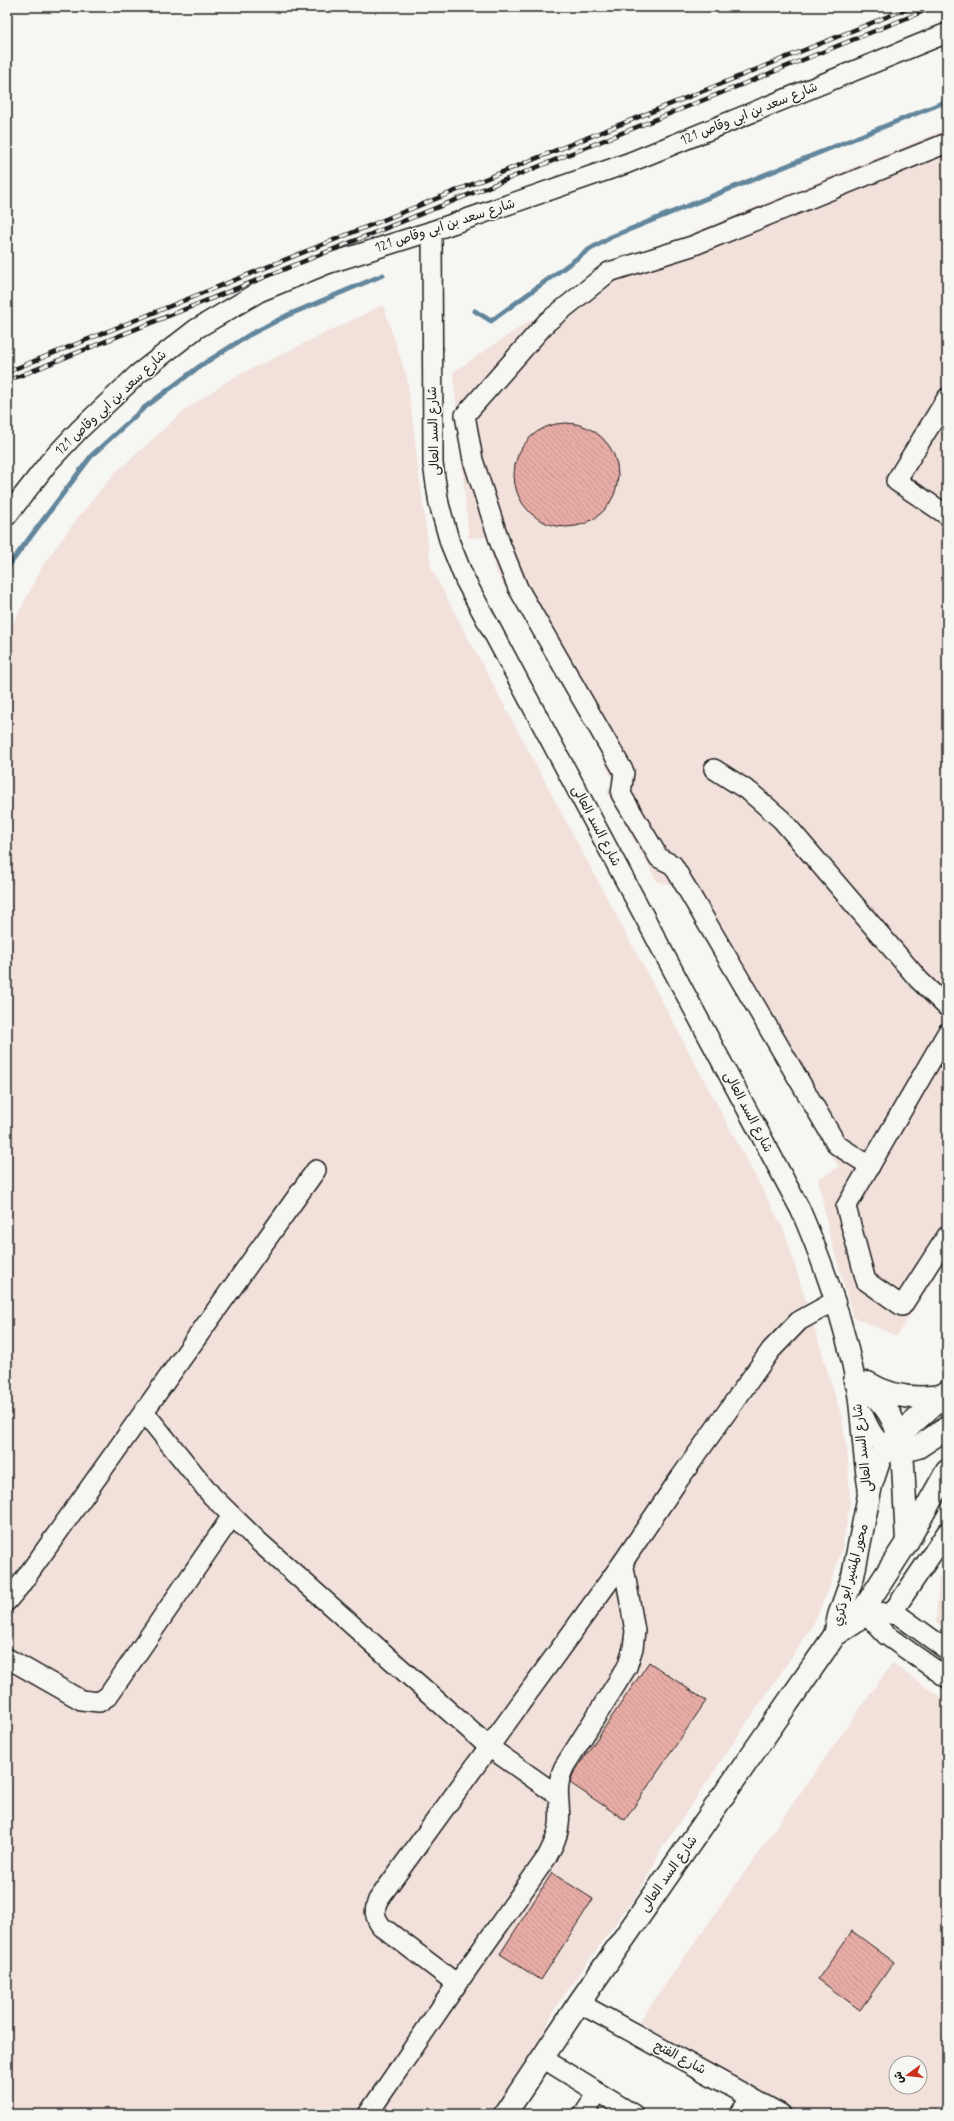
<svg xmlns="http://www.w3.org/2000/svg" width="954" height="2121" font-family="Mynerve,'Playpen Sans Arabic',sans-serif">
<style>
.built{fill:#f2e0db;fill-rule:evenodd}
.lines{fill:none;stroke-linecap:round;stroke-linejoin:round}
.stream{stroke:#62869c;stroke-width:5}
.building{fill:url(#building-back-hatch);stroke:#1c1c1c}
.minor-casing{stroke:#1c1c1c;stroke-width:22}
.major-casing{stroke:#1c1c1c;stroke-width:25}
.minor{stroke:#f6f6f2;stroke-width:19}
.major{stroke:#f6f6f2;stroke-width:22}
.rail-casing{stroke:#1c1c1c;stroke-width:4.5}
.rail{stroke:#f6f6f2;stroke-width:3;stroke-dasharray:9;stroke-linecap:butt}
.labels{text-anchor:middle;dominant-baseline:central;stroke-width:3;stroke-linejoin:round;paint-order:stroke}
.street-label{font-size:13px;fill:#1c1c1c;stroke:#f6f6f2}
</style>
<defs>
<pattern id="building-back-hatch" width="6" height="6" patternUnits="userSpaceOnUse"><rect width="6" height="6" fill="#e7aca5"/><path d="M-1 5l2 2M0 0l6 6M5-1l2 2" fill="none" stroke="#c6938d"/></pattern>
</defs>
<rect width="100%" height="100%" fill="#f6f6f2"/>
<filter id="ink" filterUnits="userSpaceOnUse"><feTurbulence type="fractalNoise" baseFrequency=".025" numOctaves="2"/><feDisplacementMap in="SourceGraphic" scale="8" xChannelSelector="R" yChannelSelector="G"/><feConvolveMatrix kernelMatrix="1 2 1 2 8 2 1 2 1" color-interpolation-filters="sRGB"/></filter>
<g filter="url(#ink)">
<g class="built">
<polygon points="947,129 947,1258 897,1336 853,1317 829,1233 818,1179 839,1167 676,886 657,881 607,792 614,782 583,718 495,570 488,537 469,538 453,372 612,266"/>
<polygon points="383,305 407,378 431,568 784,1230 842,1418 848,1459 850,1505 842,1549 829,1589 812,1627 662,1848 644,1884 574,1981 556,2007 536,2047 489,2114 7,2114 7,636 44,563 80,515 112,476 185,410 229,380"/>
<polygon points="947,1566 947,1631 936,1623 939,1577"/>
<path d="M892,1663L947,1702V2114H795L639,2022ZM896,2063H920V2087H896Z"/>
</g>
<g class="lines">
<g class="stream">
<polyline points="475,311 491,321 587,251 611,237 947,101"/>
<polyline points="7,568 92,455 144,408 200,366 249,335 288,315 383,275"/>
</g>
</g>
<g class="building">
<circle cx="566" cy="475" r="52"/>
<polygon points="649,1662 706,1701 625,1820 570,1783 573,1774"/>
<polygon points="552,1873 593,1899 541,1980 500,1954"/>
<polygon points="852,1931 894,1962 860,2010 818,1979"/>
</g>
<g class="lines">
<g class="minor-casing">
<g id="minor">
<path d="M432,231L433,464L439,504L450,543L465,580L800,1209C826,1269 848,1332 858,1397C862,1429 863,1462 869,1494"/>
<polyline points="947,398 896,481 947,515"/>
<polyline points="7,516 49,462 79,430 138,374 196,329 259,292 327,264 432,231 628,163 947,33"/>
<polyline points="714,769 750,792 782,820 919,980 947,1007"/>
<polyline points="947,1033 846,1207 866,1281 902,1306 947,1236"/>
<polyline points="870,1166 837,1145 673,865 659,858 621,794 624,772 518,588 501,546 473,460 465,415 547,322 609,272 692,246 947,143"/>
<polyline points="144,1412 212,1496 258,1541 489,1747 557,1795"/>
<path d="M863,1414C870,1431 880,1451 901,1451"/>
<polyline points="7,1601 19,1587 316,1170"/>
<polyline points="863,1610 886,1635 947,1678"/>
<polyline points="880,1612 900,1616 947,1650"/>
<polyline points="892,1613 947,1532"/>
<polyline points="7,1658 81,1700 99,1702 108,1696 232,1516"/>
<path d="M457,1984L381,1926C374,1916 374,1910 378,1900L623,1562"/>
<polyline points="579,2003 781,2114"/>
<polyline points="544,2059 633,2114"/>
<path d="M368,2114L457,1984L547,1857C552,1847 558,1837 559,1825C562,1802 553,1791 564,1767L627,1667L633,1648L635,1631L623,1562L675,1485L771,1350L799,1321L835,1301"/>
<polyline points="584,2114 598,2093"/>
<polyline points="740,2114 751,2097"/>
</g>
</g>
<g class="major-casing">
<g id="major">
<path d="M855,1381C897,1407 902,1436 904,1483C905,1502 906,1522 907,1542"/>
<path d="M868,1383C892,1398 918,1400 945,1395"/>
<polyline points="903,1451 918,1447 947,1428"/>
<polyline points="835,1635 839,1616 853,1576 871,1485 880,1458 893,1441 947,1392"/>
<polyline points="505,2114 579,2003 835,1635 854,1623 863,1610 907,1542 947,1471"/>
</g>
</g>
<use href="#minor" class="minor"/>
<use href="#major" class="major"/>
<g class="rail-casing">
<g id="rail">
<polyline points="7,372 911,7"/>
<polyline points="7,381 934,7"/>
</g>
</g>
<use href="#rail" class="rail"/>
</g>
</g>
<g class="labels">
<g class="street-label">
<text transform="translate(749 114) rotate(-22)">شارع سعد بن ابى وقاص 121</text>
<text transform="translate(445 226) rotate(-18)">شارع سعد بن ابى وقاص 121</text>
<text transform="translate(111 403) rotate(-43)">شارع سعد بن ابى وقاص 121</text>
<text transform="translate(434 431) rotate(-92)">شارع السد العالى</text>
<text transform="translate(596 826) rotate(62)">شارع السد العالى</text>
<text transform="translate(748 1112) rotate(62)">شارع السد العالى</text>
<text transform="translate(863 1448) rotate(-97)">شارع السد العالى</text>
<text transform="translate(851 1575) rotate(-75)">محور المشير ابو ذكري</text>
<text transform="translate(669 1874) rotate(-55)">شارع السد العالى</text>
<text transform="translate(680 2058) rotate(28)">شارع الفتح</text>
</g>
</g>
<rect width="954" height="2121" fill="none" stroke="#f6f6f2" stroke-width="24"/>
<rect x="12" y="12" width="930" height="2097" fill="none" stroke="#1c1c1c" stroke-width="1.5" filter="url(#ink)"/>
<g transform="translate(908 2075) rotate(255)"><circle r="19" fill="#f6f6f2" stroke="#9f9f9c"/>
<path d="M0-3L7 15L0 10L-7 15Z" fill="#c8321e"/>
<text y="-6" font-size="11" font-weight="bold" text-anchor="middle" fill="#1c1c1c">ش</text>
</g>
</svg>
